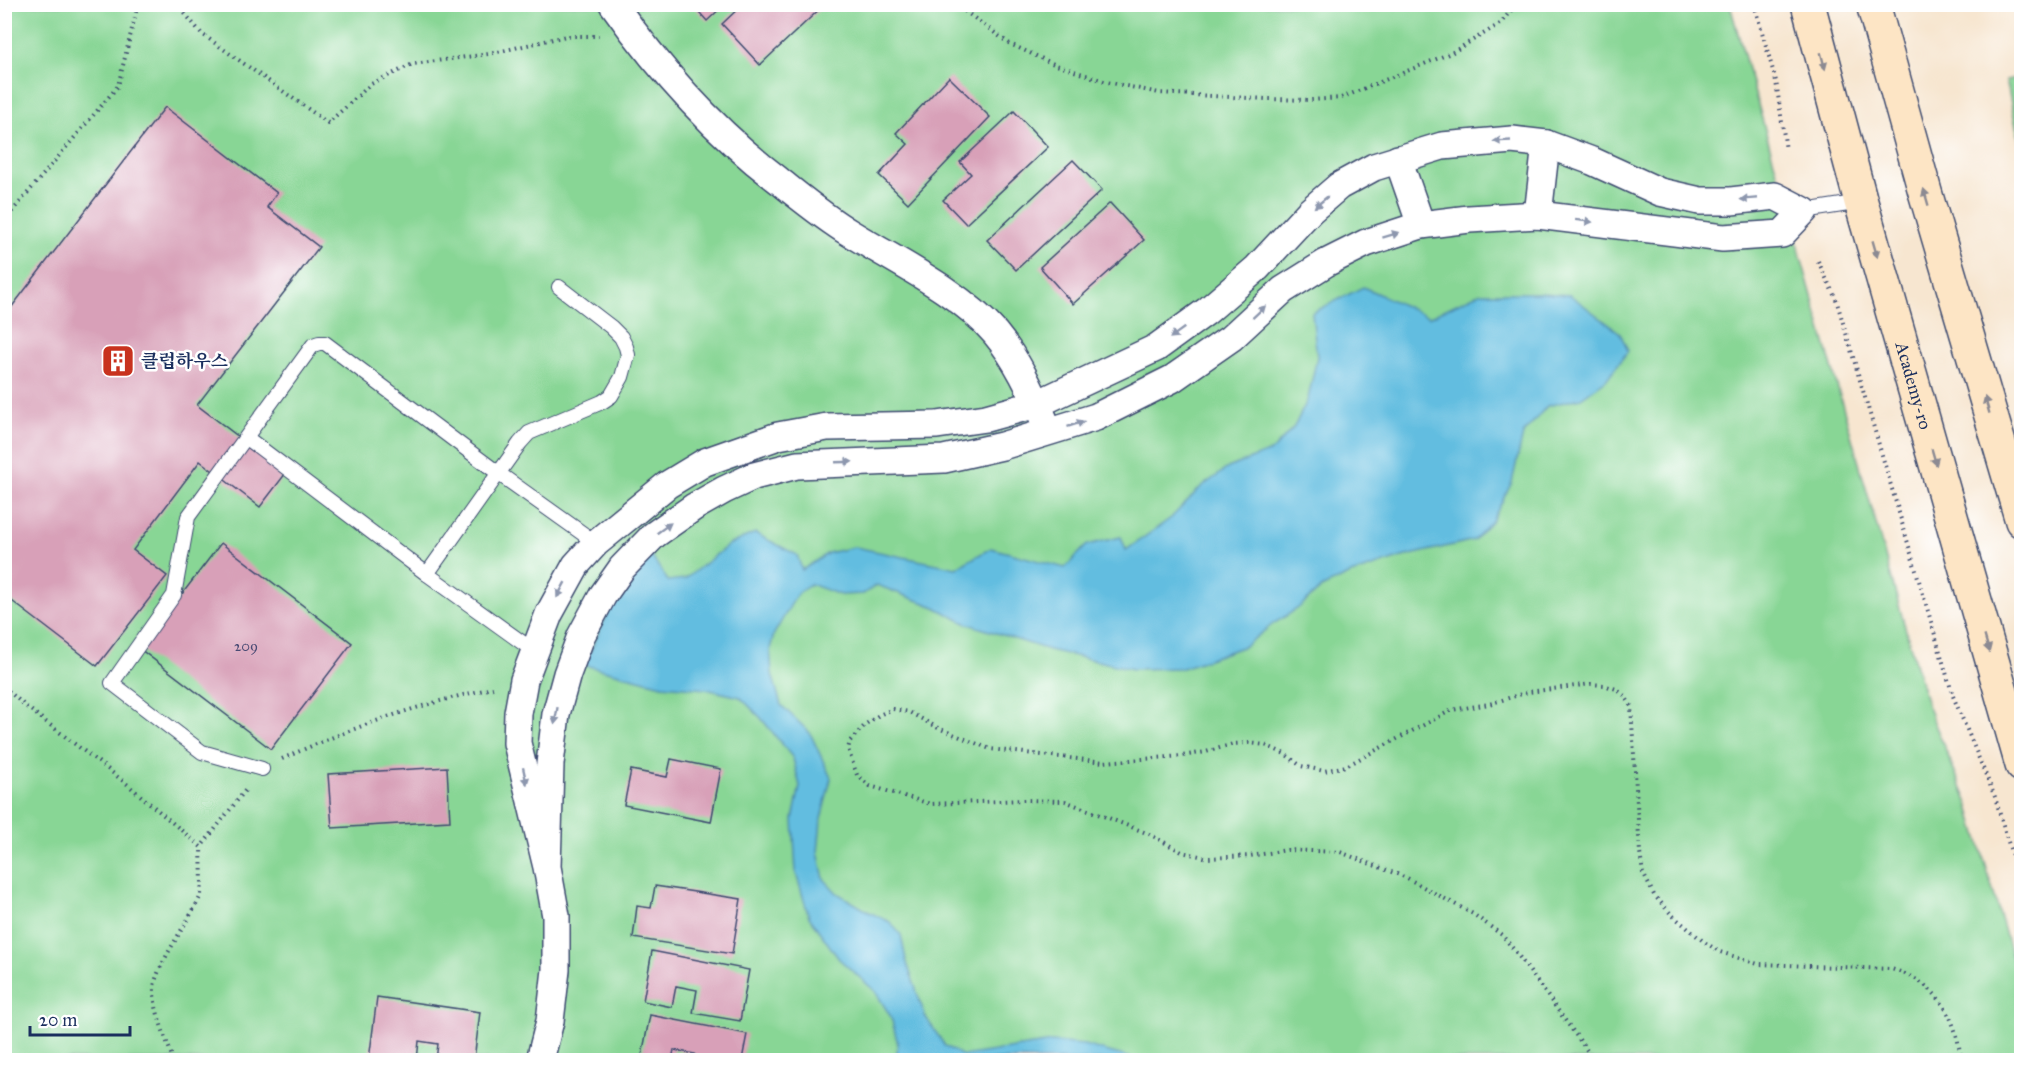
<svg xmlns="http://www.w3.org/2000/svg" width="2026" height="1065" font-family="'IM FELL Great Primer','Noto Serif KR',serif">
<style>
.green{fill:#88d695;stroke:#52827a;stroke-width:1.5}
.water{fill:#62bde0;stroke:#3e769f;stroke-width:1.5}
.building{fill:#d8a0b8}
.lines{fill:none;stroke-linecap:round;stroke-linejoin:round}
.lane-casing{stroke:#3c4a6f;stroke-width:16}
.street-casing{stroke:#3c4a6f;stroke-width:30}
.secondary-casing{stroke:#3c4a6f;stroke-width:36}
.path{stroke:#3c4a6f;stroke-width:4;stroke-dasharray:1.5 4.5;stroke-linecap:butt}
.lane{stroke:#fff;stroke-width:14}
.street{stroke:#fff;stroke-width:27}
.secondary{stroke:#fde5c5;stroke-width:33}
.oneway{fill:#8c8a92}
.oneway2{fill:#8d97ae}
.labels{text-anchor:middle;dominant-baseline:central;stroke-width:5;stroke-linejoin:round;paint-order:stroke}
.number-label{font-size:15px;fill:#4a4b74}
.poi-label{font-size:18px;font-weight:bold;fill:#1b2f5e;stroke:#fff;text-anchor:start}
.street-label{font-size:18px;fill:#1b2f5e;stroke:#fff}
</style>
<rect width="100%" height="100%" fill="#fff"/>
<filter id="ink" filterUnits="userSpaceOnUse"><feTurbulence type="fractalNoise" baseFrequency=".0167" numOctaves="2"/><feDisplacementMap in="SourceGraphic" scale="12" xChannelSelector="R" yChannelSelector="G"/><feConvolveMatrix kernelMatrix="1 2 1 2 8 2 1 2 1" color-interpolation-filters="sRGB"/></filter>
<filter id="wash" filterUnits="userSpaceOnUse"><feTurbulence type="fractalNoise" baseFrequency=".008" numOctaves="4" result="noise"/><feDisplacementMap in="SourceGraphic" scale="24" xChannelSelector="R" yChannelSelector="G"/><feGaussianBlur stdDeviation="1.35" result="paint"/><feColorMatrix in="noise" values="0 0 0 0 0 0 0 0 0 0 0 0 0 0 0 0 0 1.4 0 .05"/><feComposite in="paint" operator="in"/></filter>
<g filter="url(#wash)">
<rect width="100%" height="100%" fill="#f7e6d0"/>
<g class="green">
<polygon points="5,5 1730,5 1927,705 1969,806 2021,989 2021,1060 5,1060"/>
<polygon points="2021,77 2022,77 2021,149 2006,80"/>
</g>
<polygon class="water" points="1363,287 1429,317 1480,293 1541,293 1570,295 1620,333 1628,351 1606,380 1581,398 1547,406 1523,434 1512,482 1492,521 1474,540 1402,557 1351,574 1323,587 1297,609 1273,624 1245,646 1183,668 1133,669 1049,650 965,623 935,607 877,585 863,594 840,595 811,584 797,594 774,634 770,649 772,674 781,705 810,733 831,778 821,819 818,852 824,879 837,893 869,912 890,922 901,935 906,960 925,1016 945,1046 963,1056 1052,1042 1084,1045 1138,1060 896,1060 898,1044 891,1017 875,991 839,959 809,917 796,873 793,819 800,786 793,758 761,718 740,697 706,689 662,685 584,665 619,589 650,554 668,581 685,579 730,544 755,533 797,555 802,570 828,553 855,547 956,568 991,548 1065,568 1087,545 1121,537 1126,550 1171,518 1201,487 1228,468 1273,450 1294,427 1308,399 1317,357 1312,313"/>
<g id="blocks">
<g class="building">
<polygon points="692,4 725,4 707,21"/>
<polygon points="743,4 825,4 760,65 722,24"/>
<polygon points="949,77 990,117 908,203 879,175 908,144 896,133"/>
<polygon points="165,107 277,193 267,207 319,247 197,405 286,473 260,507 200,461 133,550 167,576 97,666 4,595 4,317"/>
<polygon points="1014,111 1048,147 966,224 943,200 971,174 960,162"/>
<polygon points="1073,160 1102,190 1016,270 987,240"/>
<polygon points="1110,203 1144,240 1073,304 1040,267"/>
<polygon points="221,543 352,643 271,749 140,649"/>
<polygon points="671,759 721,769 711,822 624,805 631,770 667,777"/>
<polygon points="447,767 450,821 332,828 328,774"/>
<polygon points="655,886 741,899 732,954 633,938 637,906 651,908"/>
<polygon points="652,951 749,970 740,1021 693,1013 697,990 676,986 672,1007 643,1001"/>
<polygon points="377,997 480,1012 474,1060 436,1060 438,1044 419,1041 417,1060 369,1060"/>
<polygon points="650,1015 747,1034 742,1060 694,1060 695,1054 674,1050 672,1060 641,1060"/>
</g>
</g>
</g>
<g filter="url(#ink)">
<use href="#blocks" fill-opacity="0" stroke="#3c4a6f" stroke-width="1.5"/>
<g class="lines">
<g class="lane-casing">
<g id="lane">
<polyline points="1804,211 1861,202"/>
<polyline points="247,438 427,574 534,651"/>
<polyline points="427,574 520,443 529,433 602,402 611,396 622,377 628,355 626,347 621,337 611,327 559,287"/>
<polyline points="262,769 202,752 112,683 174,595 188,517 313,345 319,343 325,343 498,473 596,543"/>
</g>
</g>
<g class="street-casing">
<g id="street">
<path d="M613,4C659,69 714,131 777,179C801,198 825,218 850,233C897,262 960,292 995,333C1017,359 1031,390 1044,420"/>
<polyline points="1398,159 1421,225"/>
<polyline points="1538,215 1546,144"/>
<polyline points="540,1060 550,1021 556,970 556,916 547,867 517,743 518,713 524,680 549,614 576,565 596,543 667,485 705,462 778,436 827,427 937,425 986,418 1037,404 1156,348 1207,311 1257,268 1310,211 1339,186 1374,167 1442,146 1512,140 1546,144 1592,161 1660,192 1700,201 1731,201 1775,196 1804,211 1782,234 1723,238 1538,215 1469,219 1421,225 1366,243 1326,263 1283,290 1231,338 1172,379 1096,417 1002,446 944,459 797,465 754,476 724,490 694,507 654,535 622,568 603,595 581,636 567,674 556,714 550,764 547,867"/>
</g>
</g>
<g class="secondary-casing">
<g id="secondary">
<path id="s1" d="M1808,4L1861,202L2022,765"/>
<polyline points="1873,4 1925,192 2022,521"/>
</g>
</g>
<g class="path">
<polyline points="177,4 202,34 328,123 371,84 413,64 489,54 566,36 599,36"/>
<polyline points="955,4 1010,44 1056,65 1107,82 1159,93 1266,99 1311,100 1341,98 1451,53 1500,24 1516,4"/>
<polyline points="1754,4 1776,81 1786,150"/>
<polyline points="4,221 118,86 138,4"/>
<polyline points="1818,261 1836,299 1953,696 1995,797 2022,890"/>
<polyline points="4,687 24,705 127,784 201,847 247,788"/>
<path d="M282,759C350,728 419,704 493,688"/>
<path d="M173,1060C167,1040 153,1009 154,988C155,967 191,918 201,895L202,883L201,847"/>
<path d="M1594,1060L1515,951L1502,935L1473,914L1407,878L1340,852L1287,850L1250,856L1208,858L1182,852L1149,834L1065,801L1025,800L931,804L870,786L857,775L848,749L850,741L866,724L879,715L893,709L909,712L938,728L990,749L1104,762L1182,756L1206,752L1233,744L1249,743L1265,745L1285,754L1301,766L1324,771L1346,766L1452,710L1489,704L1528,692L1591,684L1604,685L1616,689L1625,696L1631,706L1640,853L1643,873L1654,895L1672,915L1703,941L1720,952L1758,964L1891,969C1937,982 1956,1015 1961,1060"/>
</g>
<use href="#lane" class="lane"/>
<use href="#street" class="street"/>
<use href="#secondary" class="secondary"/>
</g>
<defs><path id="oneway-solid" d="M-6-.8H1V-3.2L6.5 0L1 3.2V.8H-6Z" transform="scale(1.5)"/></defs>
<g class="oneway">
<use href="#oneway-solid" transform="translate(1823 61) rotate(75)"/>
<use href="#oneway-solid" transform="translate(1926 197) rotate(-106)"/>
<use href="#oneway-solid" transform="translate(1875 249) rotate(74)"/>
<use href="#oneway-solid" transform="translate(1987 405) rotate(-106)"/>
<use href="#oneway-solid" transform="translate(1934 457) rotate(74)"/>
<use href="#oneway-solid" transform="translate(1987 644) rotate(74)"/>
</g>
<g class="oneway2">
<use href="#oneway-solid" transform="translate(1502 141) rotate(177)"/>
<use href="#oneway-solid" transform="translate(1749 199) rotate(175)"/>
<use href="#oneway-solid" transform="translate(1321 202) rotate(140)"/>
<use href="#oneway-solid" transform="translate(1584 221) rotate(7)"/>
<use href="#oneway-solid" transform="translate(1391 235) rotate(-17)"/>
<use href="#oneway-solid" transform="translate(1259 312) rotate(-43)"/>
<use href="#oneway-solid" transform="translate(1177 333) rotate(144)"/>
<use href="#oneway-solid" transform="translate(1076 424) rotate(-18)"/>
<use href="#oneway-solid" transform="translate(844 462) rotate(-2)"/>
<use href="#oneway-solid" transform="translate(664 528) rotate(-36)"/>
<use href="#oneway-solid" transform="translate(561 590) rotate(119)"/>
<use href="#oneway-solid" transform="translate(556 716) rotate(100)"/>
<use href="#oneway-solid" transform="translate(525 776) rotate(77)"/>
</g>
</g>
<defs>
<g id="building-square" transform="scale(1.725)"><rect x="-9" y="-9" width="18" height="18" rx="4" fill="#c8321e" stroke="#fff"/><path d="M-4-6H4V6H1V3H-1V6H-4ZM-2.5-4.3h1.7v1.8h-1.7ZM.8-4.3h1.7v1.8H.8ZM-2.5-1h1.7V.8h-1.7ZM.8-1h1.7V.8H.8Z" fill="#fff"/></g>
</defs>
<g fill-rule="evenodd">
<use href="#building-square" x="118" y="361"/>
</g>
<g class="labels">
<g class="number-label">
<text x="246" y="646">209</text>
</g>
<g class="poi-label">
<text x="141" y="361">클럽하우스</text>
</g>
<g class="street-label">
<text stroke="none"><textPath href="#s1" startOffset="396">Academy-ro</textPath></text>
</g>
</g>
<rect width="2026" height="1065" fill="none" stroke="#fff" stroke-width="24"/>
<path d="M30 1026v9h100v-9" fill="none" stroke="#1b2f5e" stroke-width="3"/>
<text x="39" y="1026" font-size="18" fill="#1b2f5e" stroke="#ffffff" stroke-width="4.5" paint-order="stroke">20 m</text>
</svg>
